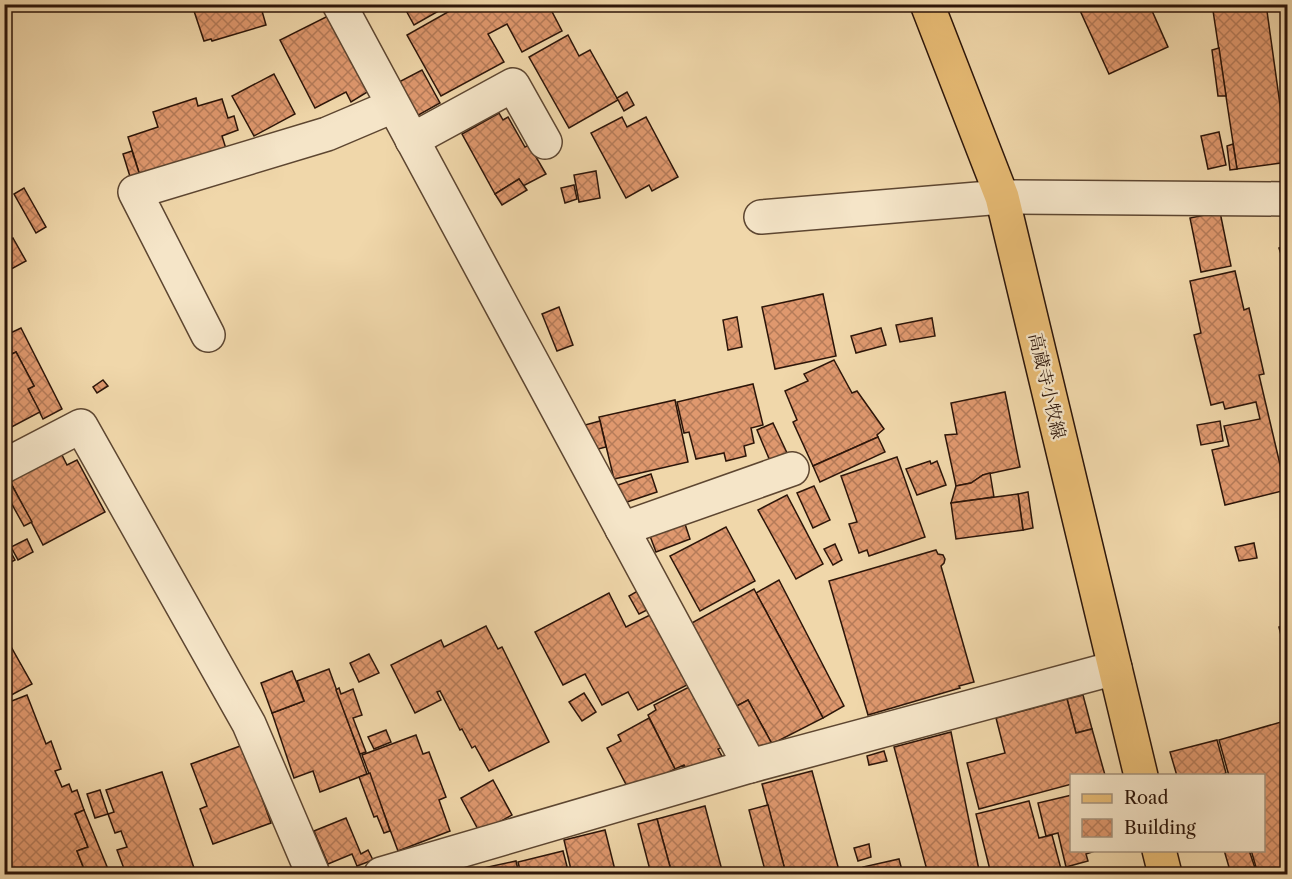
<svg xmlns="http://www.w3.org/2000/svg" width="1292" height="879" font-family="'Libre Caslon Text','Noto Serif JP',serif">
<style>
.building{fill:url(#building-cross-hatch);stroke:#2c1509;stroke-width:1.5}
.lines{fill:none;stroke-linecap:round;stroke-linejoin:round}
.minor-casing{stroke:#5d4631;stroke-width:36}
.major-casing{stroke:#2c1509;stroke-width:36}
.minor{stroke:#f5e5c8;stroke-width:33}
.major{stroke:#e8bc75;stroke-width:33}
.labels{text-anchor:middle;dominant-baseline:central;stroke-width:4.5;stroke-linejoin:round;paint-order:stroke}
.street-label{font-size:18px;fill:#2c1509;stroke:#f5e5c8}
</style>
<defs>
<pattern id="building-cross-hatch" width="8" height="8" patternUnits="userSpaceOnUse" patternTransform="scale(1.5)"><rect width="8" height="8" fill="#df986e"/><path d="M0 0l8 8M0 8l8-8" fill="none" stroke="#b57b59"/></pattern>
</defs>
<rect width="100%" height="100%" fill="#f0d7aa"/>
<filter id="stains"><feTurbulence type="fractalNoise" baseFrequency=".00333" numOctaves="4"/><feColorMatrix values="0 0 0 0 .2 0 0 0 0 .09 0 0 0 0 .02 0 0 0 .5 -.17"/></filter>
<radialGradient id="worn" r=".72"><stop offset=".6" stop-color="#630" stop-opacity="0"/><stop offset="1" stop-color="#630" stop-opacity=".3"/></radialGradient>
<g class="building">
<polygon points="208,4 260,4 266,25 212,41 211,39 204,41 194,11 203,9 203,6"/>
<polygon points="390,4 451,4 414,25 403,5 394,11"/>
<polygon points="462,4 548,4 562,31 522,52 507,24 488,34 504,62 441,96 407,35"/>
<polygon points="1077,4 1149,4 1168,47 1109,74"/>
<polygon points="1212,4 1266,4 1288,162 1237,169"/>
<polygon points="330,15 369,91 351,102 346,92 315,108 280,40"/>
<polygon points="568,35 579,56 590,50 618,100 569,128 529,57"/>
<polygon points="1219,48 1226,96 1218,96 1212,50"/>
<polygon points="422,70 440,103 415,117 397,83"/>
<polygon points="274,74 295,114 254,136 232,96"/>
<polygon points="627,92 634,105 624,111 617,98"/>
<polygon points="196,98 198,106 222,99 228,118 234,116 238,130 222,136 227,152 141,179 128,137 158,127 153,112"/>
<polygon points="499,113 503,120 508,117 525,147 529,145 546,174 523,186 519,179 495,194 462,134"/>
<polygon points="622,117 627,127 646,117 678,177 652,191 649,185 626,198 591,133"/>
<polygon points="1219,132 1226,165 1208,169 1201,136"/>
<polygon points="1233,144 1237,169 1230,170 1227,146"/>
<polygon points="132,151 141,179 132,183 123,154"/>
<polygon points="596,171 600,198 579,202 574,175"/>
<polygon points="519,179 527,190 502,205 495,194"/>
<polygon points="574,185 577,199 565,203 561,188"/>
<polygon points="24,188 46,227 36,233 14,194"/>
<polygon points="1220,212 1231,266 1201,272 1190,218"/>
<polygon points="13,238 26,261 4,273 4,243"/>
<polygon points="1288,246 1288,276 1279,248"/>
<polygon points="1235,271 1244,310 1249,308 1264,374 1259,375 1286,490 1225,505 1212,450 1229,446 1224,426 1260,419 1256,402 1225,409 1223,402 1211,405 1194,335 1201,333 1190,281"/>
<polygon points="823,294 836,356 775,369 762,307"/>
<polygon points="559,307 573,345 557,351 542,314"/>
<polygon points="737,317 742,347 728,350 723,320"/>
<polygon points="932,318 935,336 900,342 896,325"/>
<polygon points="21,328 62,409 43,419 28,389 34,386 16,352 12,354 4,338 4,336"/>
<polygon points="881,328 886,345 856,353 851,336"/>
<polygon points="4,338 12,354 16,352 34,386 28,389 40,412 4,431"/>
<polygon points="834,360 852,393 857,391 884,429 877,435 878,437 813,466 793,422 797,420 785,391 808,381 804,374"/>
<polygon points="103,380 108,386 97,393 93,387"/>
<polygon points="753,384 763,425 751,428 754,443 744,446 746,456 726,461 724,453 696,459 689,432 684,433 677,402"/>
<polygon points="1005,392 1020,467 983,475 971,483 956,486 945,435 957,434 951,403"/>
<polygon points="675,400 688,462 614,479 599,417"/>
<polygon points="600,421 606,447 590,451 585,425"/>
<polygon points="1220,421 1223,441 1201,445 1197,425"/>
<polygon points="773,423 787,453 770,461 757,430"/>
<polygon points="878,437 885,452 820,482 813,466"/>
<polygon points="61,453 67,465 77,460 105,512 43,545 8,477"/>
<polygon points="897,457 925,537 869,556 867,550 859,553 849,524 857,522 841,476"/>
<polygon points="930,461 931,464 937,461 946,485 917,495 906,469"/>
<polygon points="990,473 994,497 951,503 956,486 971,483 983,475"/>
<polygon points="651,474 657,492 621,504 615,486"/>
<polygon points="10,482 32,522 24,526 4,490 4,484"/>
<polygon points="814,486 830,520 813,528 797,493"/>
<polygon points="1028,492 1033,528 1023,530 1018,494"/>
<polygon points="1018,494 1023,530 956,539 951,503"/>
<polygon points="787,495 823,564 796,579 758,510"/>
<polygon points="685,524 690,539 656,552 650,536"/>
<polygon points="726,527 755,581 700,611 670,556"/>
<polygon points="27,539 33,552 18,560 11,547"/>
<polygon points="4,540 15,560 4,566"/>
<polygon points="1254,543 1257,558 1239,561 1235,547"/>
<polygon points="835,544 842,560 833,565 824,549"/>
<polygon points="936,550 938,554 943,555 945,559 944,563 941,566 974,682 959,686 960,688 868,715 829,581"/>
<polygon points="779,580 844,706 823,718 756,593"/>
<polygon points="641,589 651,608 639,614 629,596"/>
<polygon points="754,589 823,718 772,744 748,700 733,708 688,625"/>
<polygon points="609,593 626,627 654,613 691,683 638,710 628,692 602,705 585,674 563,685 535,632"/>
<polygon points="4,621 11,633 5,636 32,684 4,699"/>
<polygon points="1288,625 1288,664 1279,627"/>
<polygon points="486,626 498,649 502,647 549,742 489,771 475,746 472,748 462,729 460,730 440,691 437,692 441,700 415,713 391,665 441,640 444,647"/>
<polygon points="369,654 379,673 359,682 350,663"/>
<polygon points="329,669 367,774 320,792 313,771 294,778 272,713 304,701 297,681"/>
<polygon points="292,671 304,701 272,713 261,683"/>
<polygon points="693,685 725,746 718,749 723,758 690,775 684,765 675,769 648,715 656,710 654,705"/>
<polygon points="339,688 341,694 353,689 362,715 353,718 366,752 360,754 336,690"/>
<polygon points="584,693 596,712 582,721 569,702"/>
<polygon points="27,695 46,744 51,741 61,769 55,771 62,787 69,784 72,792 77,790 84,810 75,814 88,847 77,851 86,874 4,874 4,704"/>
<polygon points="1083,695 1092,729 1076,733 1067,699"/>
<polygon points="1067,699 1076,733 1092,729 1105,775 1072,776 1072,784 979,809 967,763 1005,753 996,718"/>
<polygon points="748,700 772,744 757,752 733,708"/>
<polygon points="649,718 675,769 630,792 607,748 621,741 618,735"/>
<polygon points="1288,720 1288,874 1258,874 1251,850 1264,850 1264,776 1229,776 1219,740"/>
<polygon points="386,730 391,742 374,749 368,737"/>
<polygon points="951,732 979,870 962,874 928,874 894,747"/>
<polygon points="416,735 423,754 429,752 446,797 439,800 450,831 398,851 362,755"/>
<polygon points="1217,740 1226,773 1218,776 1177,776 1170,752"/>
<polygon points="243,745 271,823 213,844 200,809 207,806 191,764"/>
<polygon points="884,751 887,761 869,765 867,756"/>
<polygon points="812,771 840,874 786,874 762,784"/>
<polygon points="162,772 196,874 126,874 117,850 127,847 121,831 115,833 108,814 114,812 106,790"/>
<polygon points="370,773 390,831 384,833 377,816 374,817 359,777"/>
<polygon points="493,780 512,815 480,833 461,798"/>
<polygon points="100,790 108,814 95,818 87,794"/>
<polygon points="1072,795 1072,850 1098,850 1086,854 1088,861 1066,867 1058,833 1046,836 1038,803"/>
<polygon points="1029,801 1039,838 1052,835 1061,869 1037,874 991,874 976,814"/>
<polygon points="768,805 786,874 766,874 749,810"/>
<polygon points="705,806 723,874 672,874 657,819"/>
<polygon points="84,810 110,874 86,874 77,851 88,847 75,814"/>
<polygon points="346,818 361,854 368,850 373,860 357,866 352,854 328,864 314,831"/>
<polygon points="657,819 672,874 651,874 638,824"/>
<polygon points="605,830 616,874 572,874 564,840"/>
<polygon points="869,844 871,857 858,861 854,848"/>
<polygon points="1224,850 1249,850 1257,874 1231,874"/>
<polygon points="563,851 569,874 521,874 518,862"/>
<polygon points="899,859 903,874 864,874 863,867"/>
<polygon points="516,861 519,874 460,874 460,873"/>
</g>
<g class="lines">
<g class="minor-casing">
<g id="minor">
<polyline points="339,4 750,766"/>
<polyline points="412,140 513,85 545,142"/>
<polyline points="761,217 1002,197 1288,199"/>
<polyline points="208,335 135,192 327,134 393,106"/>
<polyline points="4,466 81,426 249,724 313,874"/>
<polyline points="622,529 792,469"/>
<polyline points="381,874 750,766 1115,668"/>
</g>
</g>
<g class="major-casing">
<g id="major">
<polyline points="927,4 1002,197 1141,776"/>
<polyline points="1159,850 1165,874"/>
</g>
</g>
<use href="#minor" class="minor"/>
<use href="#major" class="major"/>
</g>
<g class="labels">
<g class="street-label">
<text transform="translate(1047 386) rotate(77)">高蔵寺小牧線</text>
</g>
</g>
<rect width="1292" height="879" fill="none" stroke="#f0d7aa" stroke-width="24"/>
<rect x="6" y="6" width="1280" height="867" fill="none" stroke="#2c1509" stroke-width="3"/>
<rect x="12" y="12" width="1268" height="855" fill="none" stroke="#2c1509" stroke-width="1.5"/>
<rect x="1070" y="774" width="195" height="78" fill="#f5e5c8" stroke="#a5927c" stroke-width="1.5"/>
<rect x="1082" y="794" width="30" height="9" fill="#e8bc75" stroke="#a5927c" stroke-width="1.5"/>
<text x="1124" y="804" font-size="18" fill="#2c1509">Road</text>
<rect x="1082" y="819" width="30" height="18" fill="url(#building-cross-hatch)" stroke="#a5927c" stroke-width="1.5"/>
<text x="1124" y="834" font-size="18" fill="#2c1509">Building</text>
<rect width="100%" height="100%" filter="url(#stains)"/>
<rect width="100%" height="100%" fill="url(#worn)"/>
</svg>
